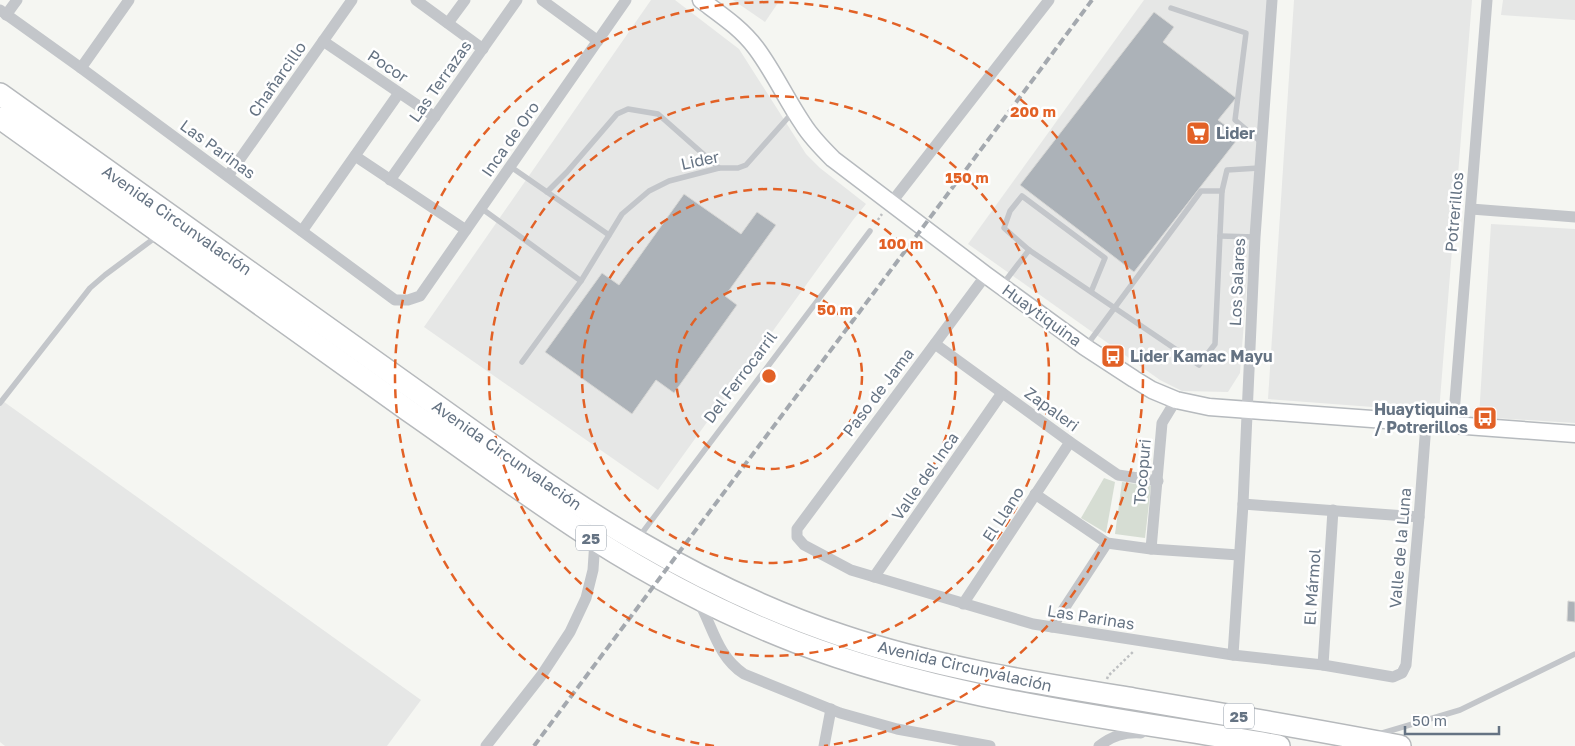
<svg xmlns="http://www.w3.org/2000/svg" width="1575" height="746" font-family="'Golos Text',sans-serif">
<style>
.built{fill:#e6e7e6}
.green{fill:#d6ddd3}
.building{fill:#acb2b8;stroke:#d7d7d5}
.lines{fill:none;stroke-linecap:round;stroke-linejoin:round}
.secondary-casing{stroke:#b6babe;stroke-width:19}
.highway-casing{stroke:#b6b9bc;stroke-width:24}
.path{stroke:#bdbfc1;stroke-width:2.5;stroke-dasharray:2.5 2.5;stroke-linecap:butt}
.lane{stroke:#c3c6ca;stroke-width:5.5}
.street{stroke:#c3c6ca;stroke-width:11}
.secondary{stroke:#fff;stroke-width:16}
.highway{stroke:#fff;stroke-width:21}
.rail{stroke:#a4a9af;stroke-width:4;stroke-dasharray:8 4;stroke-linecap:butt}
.ring{fill:none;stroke:#e26126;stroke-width:2.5;stroke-dasharray:9 6}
.labels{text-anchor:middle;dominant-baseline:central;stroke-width:5;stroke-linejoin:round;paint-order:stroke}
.shield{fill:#fff;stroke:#939da8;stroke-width:1}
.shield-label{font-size:15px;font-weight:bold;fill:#657383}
.street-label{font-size:16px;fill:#657383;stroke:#fff}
.poi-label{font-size:16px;font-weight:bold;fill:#657383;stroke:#fff;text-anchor:start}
.centre{fill:#e26126;stroke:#fff;stroke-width:2.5}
.ring-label{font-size:15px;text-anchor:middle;font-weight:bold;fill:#e26126;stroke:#fff;stroke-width:5;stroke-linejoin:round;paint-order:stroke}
</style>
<rect width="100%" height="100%" fill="#f5f6f2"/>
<g class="built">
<polygon points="651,0 675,0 739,49 806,154 820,168 866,204 853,220 658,490 424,327"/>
<polygon points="733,0 780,0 765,22"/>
<polygon points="1144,0 1269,0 1240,373 1228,392 1182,391 1160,380 968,244"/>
<polygon points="1294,0 1472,0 1439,412 1268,399"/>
<polygon points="1503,0 1575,0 1575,20 1501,15"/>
<polygon points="1491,224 1575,229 1575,423 1479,417"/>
<polygon points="0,399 421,700 387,746 5,746 0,742"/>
</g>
<g class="green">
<polygon points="1104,478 1115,482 1106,533 1081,518"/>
<polygon points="1122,482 1151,486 1145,538 1115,534"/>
</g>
<g class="building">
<polygon points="1154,12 1174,27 1163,42 1236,98 1218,120 1240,136 1134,272 1020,185"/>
<polygon points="684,194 741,234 757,212 776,225 725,296 737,305 674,393 656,380 632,414 545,352 602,273 619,285"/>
<polygon points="1568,601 1575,602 1575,622 1567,621"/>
</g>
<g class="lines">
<g class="secondary-casing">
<path id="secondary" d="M701,0C721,15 741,28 756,48C774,72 786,99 803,124C811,137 822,148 833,159L986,275L1085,347L1134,379L1152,390L1176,400L1209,407L1575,434"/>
</g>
<g class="highway-casing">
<g id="highway">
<path d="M0,94L527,470C563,495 599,519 637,541C702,579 771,612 843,636C938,668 1036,683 1134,699C1223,714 1311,729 1400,746"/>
<path d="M0,118C136,216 272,314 409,411C471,454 531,499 595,540C658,580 726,615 796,642C950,701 1117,718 1279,746"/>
</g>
</g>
<g class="path">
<polyline points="875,224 882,214"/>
<polyline points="1107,679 1108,676 1134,651"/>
</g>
<g class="lane">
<polyline points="1171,8 1246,33 1235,120 1261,142"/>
<polyline points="511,167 609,235"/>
<polyline points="547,192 567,172 617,114 628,109 658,114 719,168"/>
<polyline points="481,208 581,281"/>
<polyline points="1220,236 1255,237"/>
<polyline points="1003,284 1029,250"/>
<polyline points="1091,292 1105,258 1022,196 1010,211 1004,228 1029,250 1199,365 1215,344 1222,191 1227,170 1259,168"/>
<polyline points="1087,345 1201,191 1222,191"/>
<polyline points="522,362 581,281 622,214 649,191 669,181 719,168 738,168 746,165 793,112"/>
<polyline points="0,403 90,288 105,275 156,237"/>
<polyline points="639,537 870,231"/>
<polyline points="1379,734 1460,710 1575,654"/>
</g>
<g class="street">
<polyline points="416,0 483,49"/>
<polyline points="542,0 598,41"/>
<polyline points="0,10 81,68 395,300 408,300 420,296 626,0"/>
<polyline points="6,15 17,0"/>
<polyline points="448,23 465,0"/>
<polyline points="323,41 435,117"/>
<polyline points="81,68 129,0"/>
<polyline points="355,156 466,230"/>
<polyline points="228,176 352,0"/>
<polyline points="390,180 517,0"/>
<polyline points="891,203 1049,0"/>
<polyline points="1471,209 1575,217"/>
<polyline points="302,231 399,93"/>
<polyline points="986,275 797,529 797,537 804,545 851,570 1033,624 1233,655 1323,665 1393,677 1402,673 1406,665 1419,517 1426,424"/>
<polyline points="935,344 1070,442 1118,475 1158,481"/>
<polyline points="1453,426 1487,0"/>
<polyline points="1035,494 1107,543 1151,549 1239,555"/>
<polyline points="1243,504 1419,517"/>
<polyline points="1151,549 1162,423 1176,400"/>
<polyline points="874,577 1002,393"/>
<path d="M699,602C713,628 718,657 744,674L840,713L897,729L990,746"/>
<polyline points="963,604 1070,442"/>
<polyline points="1052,627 1107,543"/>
<polyline points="1233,655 1243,504 1255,237 1272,0"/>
<polyline points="1323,665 1333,510"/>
<polyline points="486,746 541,676 570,632 586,598 593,570 595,540"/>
<polyline points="824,746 831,709"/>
<path d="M1099,746C1112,736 1124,732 1141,733"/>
</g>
<use href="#secondary" class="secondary"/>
<use href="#highway" class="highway"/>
<path class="rail" d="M534,746C720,497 907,250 1092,0"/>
</g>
<g class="ring">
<circle cx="769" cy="376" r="93"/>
<circle cx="769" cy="376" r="187"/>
<circle cx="769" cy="376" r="280"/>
<path d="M714 746A374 374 0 1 1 824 746"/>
</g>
<defs>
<g id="supermarket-square" transform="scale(1.25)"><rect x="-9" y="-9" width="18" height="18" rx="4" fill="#e26126" stroke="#fff"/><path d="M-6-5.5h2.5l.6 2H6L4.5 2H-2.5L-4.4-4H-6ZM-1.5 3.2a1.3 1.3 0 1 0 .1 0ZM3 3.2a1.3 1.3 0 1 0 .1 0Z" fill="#fff"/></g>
<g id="bus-square" transform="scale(1.25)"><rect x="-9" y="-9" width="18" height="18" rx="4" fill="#e26126" stroke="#fff"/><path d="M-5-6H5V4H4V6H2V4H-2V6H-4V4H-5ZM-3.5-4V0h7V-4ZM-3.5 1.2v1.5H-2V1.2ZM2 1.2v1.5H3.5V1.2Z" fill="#fff"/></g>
</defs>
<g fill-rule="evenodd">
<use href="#supermarket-square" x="1198" y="133"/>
<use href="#bus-square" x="1113" y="356"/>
<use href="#bus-square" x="1485" y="418"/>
</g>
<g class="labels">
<g class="shield">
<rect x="576" y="525.5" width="30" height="25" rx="4"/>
<rect x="1224" y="703.5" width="30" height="25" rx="4"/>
</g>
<g class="shield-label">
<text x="591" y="538">25</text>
<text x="1239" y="716">25</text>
</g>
<g class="street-label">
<text transform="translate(388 66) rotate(34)">Pocor</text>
<text transform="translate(277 79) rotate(-55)">Chañarcillo</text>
<text transform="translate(440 81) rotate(-55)">Las Terrazas</text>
<text transform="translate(510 139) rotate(-55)">Inca de Oro</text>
<text transform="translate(218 149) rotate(36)">Las Parinas</text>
<text transform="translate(700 160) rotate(-12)">Lider</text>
<text transform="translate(1454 212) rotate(-85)">Potrerillos</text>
<text transform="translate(177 220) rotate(35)">Avenida Circunvalación</text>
<text transform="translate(1237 282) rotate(-87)">Los Salares</text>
<text transform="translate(1042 315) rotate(36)">Huaytiquina</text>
<text transform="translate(740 377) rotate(-53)">Del Ferrocarril</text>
<text transform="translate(878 392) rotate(-53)">Paso de Jama</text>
<text transform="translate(1052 409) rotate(36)">Zapaleri</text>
<text transform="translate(507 455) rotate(35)">Avenida Circunvalación</text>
<text transform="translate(1142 472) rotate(-85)">Tocopuri</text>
<text transform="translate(925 476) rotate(-55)">Valle del Inca</text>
<text transform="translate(1003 514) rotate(-57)">El Llano</text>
<text transform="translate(1400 548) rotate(-85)">Valle de la Luna</text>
<text transform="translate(1312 587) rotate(-86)">El Mármol</text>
<text transform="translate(1091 617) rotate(9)">Las Parinas</text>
<text transform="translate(965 666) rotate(13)">Avenida Circunvalación</text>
</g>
<g class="poi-label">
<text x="1216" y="133">Lider</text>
<text x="1130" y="356">Lider Kamac Mayu</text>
<text x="1468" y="409" text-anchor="end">Huaytiquina<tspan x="1468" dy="18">/ Potrerillos</tspan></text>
</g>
</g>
<circle cx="769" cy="376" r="8" class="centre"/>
<g class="ring-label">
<text x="1033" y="117">200 m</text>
<text x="967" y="183">150 m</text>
<text x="901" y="249">100 m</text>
<text x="835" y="315">50 m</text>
</g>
<path d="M1405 726v8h94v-8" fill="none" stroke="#657383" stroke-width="2.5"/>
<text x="1412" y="726" font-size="15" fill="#657383" stroke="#ffffff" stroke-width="4" paint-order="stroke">50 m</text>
</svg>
